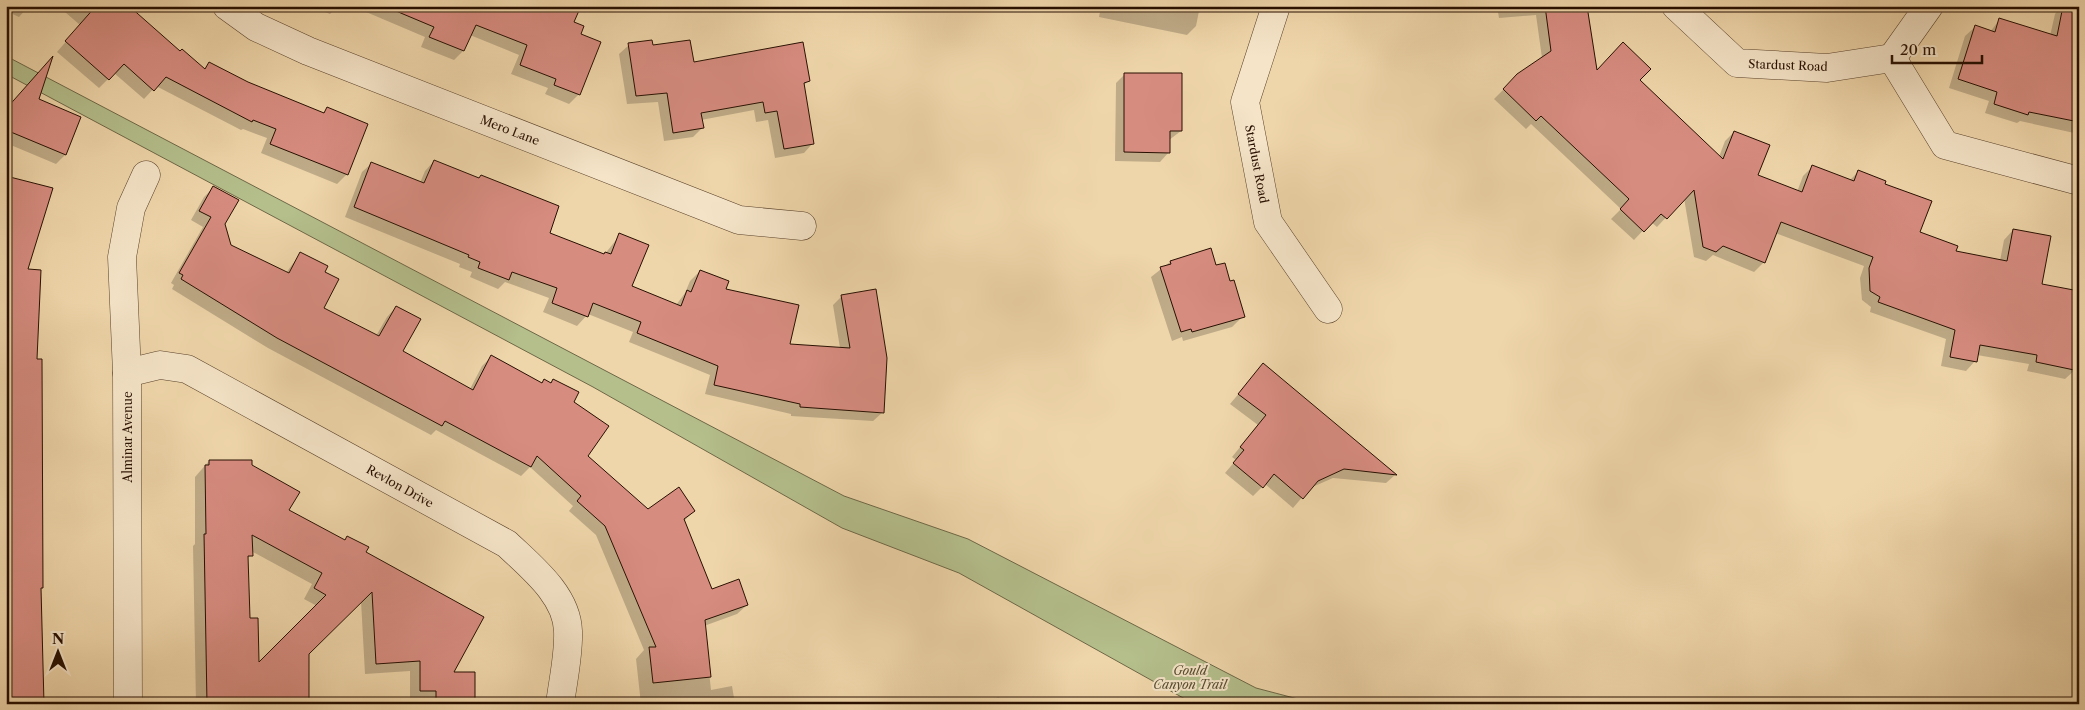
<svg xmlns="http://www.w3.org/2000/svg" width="2085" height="710" font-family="'Libre Caslon Text',serif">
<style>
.green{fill:#b4bf8c;stroke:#6e6746}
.shadow{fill:#0003;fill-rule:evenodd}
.building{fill:#d78c80;stroke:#270f00;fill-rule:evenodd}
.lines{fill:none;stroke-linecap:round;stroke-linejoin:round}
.street-casing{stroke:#59412a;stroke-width:29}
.street{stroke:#f5e4c8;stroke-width:28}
.labels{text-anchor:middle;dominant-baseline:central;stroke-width:4;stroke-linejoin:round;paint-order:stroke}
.street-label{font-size:12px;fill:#270f00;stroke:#f5e4c8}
.park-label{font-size:12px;font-style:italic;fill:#584d31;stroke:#f5e4c8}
</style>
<rect width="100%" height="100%" fill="#efd6aa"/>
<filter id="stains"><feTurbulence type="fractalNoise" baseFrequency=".004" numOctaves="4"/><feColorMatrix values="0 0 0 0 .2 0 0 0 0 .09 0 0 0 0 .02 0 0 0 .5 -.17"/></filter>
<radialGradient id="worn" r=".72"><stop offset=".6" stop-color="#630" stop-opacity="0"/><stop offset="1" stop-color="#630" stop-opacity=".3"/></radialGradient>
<polygon class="green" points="6,56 844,496 968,539 1256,688 1317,704 1194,704 959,573 842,528 593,387 6,74"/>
<g class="shadow">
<polygon points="6,6 29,6 19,17 6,11"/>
<polygon points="58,6 127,6 180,53 204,69 209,64 247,83 322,114 327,109 347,174 337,184 261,153 267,138 243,129 241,130 156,86 144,99 114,73 99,88 57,52 80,25"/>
<polygon points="312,6 338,6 330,14"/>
<polygon points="352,6 574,6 573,23 580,35 579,94 569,104 545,94 548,88 511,74 519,55 470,35 463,51 454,60 421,47 425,37"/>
<polygon points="1101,6 1200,6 1196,26 1187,35 1099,17"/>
<polygon points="1497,6 1586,6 1596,72 1638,80 1719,157 1725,141 1734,132 1756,175 1797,192 1803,176 1812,167 1849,181 1858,172 1884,184 1919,233 1955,252 2000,261 2004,240 2013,230 2077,368 2065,379 2027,371 2029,364 1977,355 1975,361 1966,371 1941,366 1946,339 1870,312 1871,307 1862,300 1860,278 1864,266 1775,233 1764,262 1754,272 1713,255 1706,261 1694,257 1684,198 1657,227 1651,222 1634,240 1611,219 1621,209 1531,124 1526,129 1494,99 1518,75 1542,58 1536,15 1499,18"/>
<polygon points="2062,6 2079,8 2079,134 2020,121 2017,123 1985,113 1989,101 1949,88 1965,36 1975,27 1990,32 2000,19 2050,36 2055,14"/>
<polygon points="629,45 652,47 693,64 808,81 803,86 813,143 804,153 775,158 768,120 756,122 754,110 701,120 702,128 693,137 664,141 658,102 627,104 619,54"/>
<polygon points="1125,74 1181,131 1169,140 1169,152 1160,162 1115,161 1116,83"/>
<polygon points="6,109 79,117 65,155 56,164 6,143"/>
<polygon points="434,161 548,234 604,255 620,235 631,287 676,305 685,293 690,281 700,271 789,345 840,348 833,305 842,296 883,412 873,421 791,416 791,414 705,394 710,375 629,342 633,332 588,314 577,326 543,312 549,298 505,282 498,289 470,277 472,272 459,267 460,264 345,217 362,172 372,163 420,183 425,171"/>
<polygon points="213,188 230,246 286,273 300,254 323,272 322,308 376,336 387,317 396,307 401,352 470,389 482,366 491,357 541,384 550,383 554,380 572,402 587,456 648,511 694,511 684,521 711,590 747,605 737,614 704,626 711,690 732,686 735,704 641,704 636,659 644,650 596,535 569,511 573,506 530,467 521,476 436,430 431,435 268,348 172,289 174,285 171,283 203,227 191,220 204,197"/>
<polygon points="1210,250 1216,267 1241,318 1232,327 1183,341 1182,337 1172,341 1151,277 1170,262"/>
<polygon points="1263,365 1395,475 1386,483 1333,478 1310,488 1293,508 1265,484 1253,496 1225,473 1236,460 1232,457 1258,425 1230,404"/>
<path d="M209,461L251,466L288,510L344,541L347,537L365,553L474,704H410V671L365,674L361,601L308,654V701L305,704H196L193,546L195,544V477ZM251,551L312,584L304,599L317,606L258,665L248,620L247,559L251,555Z"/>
<polygon points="999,697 1001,704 976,704"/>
<polygon points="1022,701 1023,704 1013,704"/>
</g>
<g class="building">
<polygon points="96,6 129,6 180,51 182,49 205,69 209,62 248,82 324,113 327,107 368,124 348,175 270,144 276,129 253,120 252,122 166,77 154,91 124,64 109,80 65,41"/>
<polygon points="384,6 581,6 574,22 584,26 581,34 601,42 580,95 554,85 556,79 520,65 527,45 476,25 464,51 429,37 434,27"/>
<polygon points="1545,6 1587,6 1597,70 1623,42 1651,69 1640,80 1723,159 1734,131 1770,145 1758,175 1802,192 1812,165 1854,181 1858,170 1886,181 1885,184 1932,201 1920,232 1958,246 1956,251 2007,261 2013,229 2051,236 2042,284 2079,291 2079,371 2036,362 2037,355 1980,345 1977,362 1950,357 1955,330 1878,302 1880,297 1870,291 1869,268 1873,257 1781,222 1765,263 1723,246 1716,252 1703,247 1694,190 1667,219 1661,214 1644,232 1620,209 1629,199 1541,116 1536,121 1503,89 1517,74 1551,51"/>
<polygon points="2063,6 2079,6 2079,122 2029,112 2028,115 1994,104 1997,92 1958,79 1975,25 1995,32 1999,18 2057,36"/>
<polygon points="652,40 653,45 690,40 694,62 803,42 810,81 804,83 814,144 784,149 777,111 765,113 763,102 701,113 704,128 673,133 667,93 636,96 628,43"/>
<polygon points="53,56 39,99 81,117 66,155 6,130 6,109"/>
<polygon points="1124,73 1182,73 1182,131 1170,131 1170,153 1124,152"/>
<polygon points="434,160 479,178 481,175 559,206 550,233 604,254 605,252 611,254 619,233 649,245 632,286 681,306 687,290 691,292 700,270 729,281 726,289 799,305 790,344 850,348 841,295 876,289 887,358 884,413 800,407 800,404 714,385 718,366 637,333 641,322 593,303 588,317 552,303 557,288 512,272 509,280 478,268 480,262 468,257 469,255 354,207 371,162 424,183"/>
<polygon points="6,176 53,188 28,269 41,270 37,359 42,359 43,588 41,588 44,704 6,704"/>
<polygon points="213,186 239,200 225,224 231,245 289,273 300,252 328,266 325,272 339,279 324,308 379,336 396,306 421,319 403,351 473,390 491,355 542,383 544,379 551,383 553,379 579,392 574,402 609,426 588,456 648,509 679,487 695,511 684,519 712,589 739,579 748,605 705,620 711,677 653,683 649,647 656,647 605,526 577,501 581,496 537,456 531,467 445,421 442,426 277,338 181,279 183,275 179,273 211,217 199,211"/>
<polygon points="1211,248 1216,265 1225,263 1230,281 1234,280 1245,317 1192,332 1191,329 1181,332 1160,267 1171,264 1170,261"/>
<polygon points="1263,363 1397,475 1344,469 1318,481 1303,499 1274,474 1263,488 1233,463 1244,450 1240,447 1266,415 1238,394"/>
<path d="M209,460H252V465L300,492L289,510L345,540L347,536L369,547L366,552L484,617L454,672H475V704H436V691H420V661L376,664L372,592L309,654V702L207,704L204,534H206L205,465H209ZM252,535L322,573L314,588L326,595L259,662L258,618H250L248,556H253Z"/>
</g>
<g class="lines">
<g class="street-casing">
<g id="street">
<polyline points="227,6 256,27 308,51 739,220 802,226"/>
<polyline points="1276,6 1245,102 1268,222 1328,309"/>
<polyline points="1676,6 1737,63 1827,68 1892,58"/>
<polyline points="1892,58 1945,145 2079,181"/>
<polyline points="1892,58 1929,6"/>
<path d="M127,373L160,365L187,369L507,544C531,567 567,595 568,631C569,655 563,680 560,704"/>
<polyline points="128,704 127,373 122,257 131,208 146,175"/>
</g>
</g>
<use href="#street" class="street"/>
</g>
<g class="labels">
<g class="street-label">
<text transform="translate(1788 65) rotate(2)">Stardust Road</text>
<text transform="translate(510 130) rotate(21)">Mero Lane</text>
<text transform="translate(1257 164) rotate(79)">Stardust Road</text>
<text transform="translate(127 437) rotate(-90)">Alminar Avenue</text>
<text transform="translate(400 486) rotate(29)">Revlon Drive</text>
</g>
<g class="park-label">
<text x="1190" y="670">Gould<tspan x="1190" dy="14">Canyon Trail</tspan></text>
</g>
</g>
<rect width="2085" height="710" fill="none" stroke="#efd6aa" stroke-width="25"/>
<rect x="8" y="8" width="2070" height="695" fill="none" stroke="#270f00" stroke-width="2.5"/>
<rect x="12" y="12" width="2060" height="685" fill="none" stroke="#270f00"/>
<g transform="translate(58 652)" stroke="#f5e4c8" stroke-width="4" paint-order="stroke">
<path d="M0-4L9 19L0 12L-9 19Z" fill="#270f00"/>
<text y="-8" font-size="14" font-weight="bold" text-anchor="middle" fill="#270f00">N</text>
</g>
<path d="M1892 55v8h90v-8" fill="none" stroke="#270f00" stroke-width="2.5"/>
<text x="1900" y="55" font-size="15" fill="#270f00" stroke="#f5e4c8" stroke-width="4" paint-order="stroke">20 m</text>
<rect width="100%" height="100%" filter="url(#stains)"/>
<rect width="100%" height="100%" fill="url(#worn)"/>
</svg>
